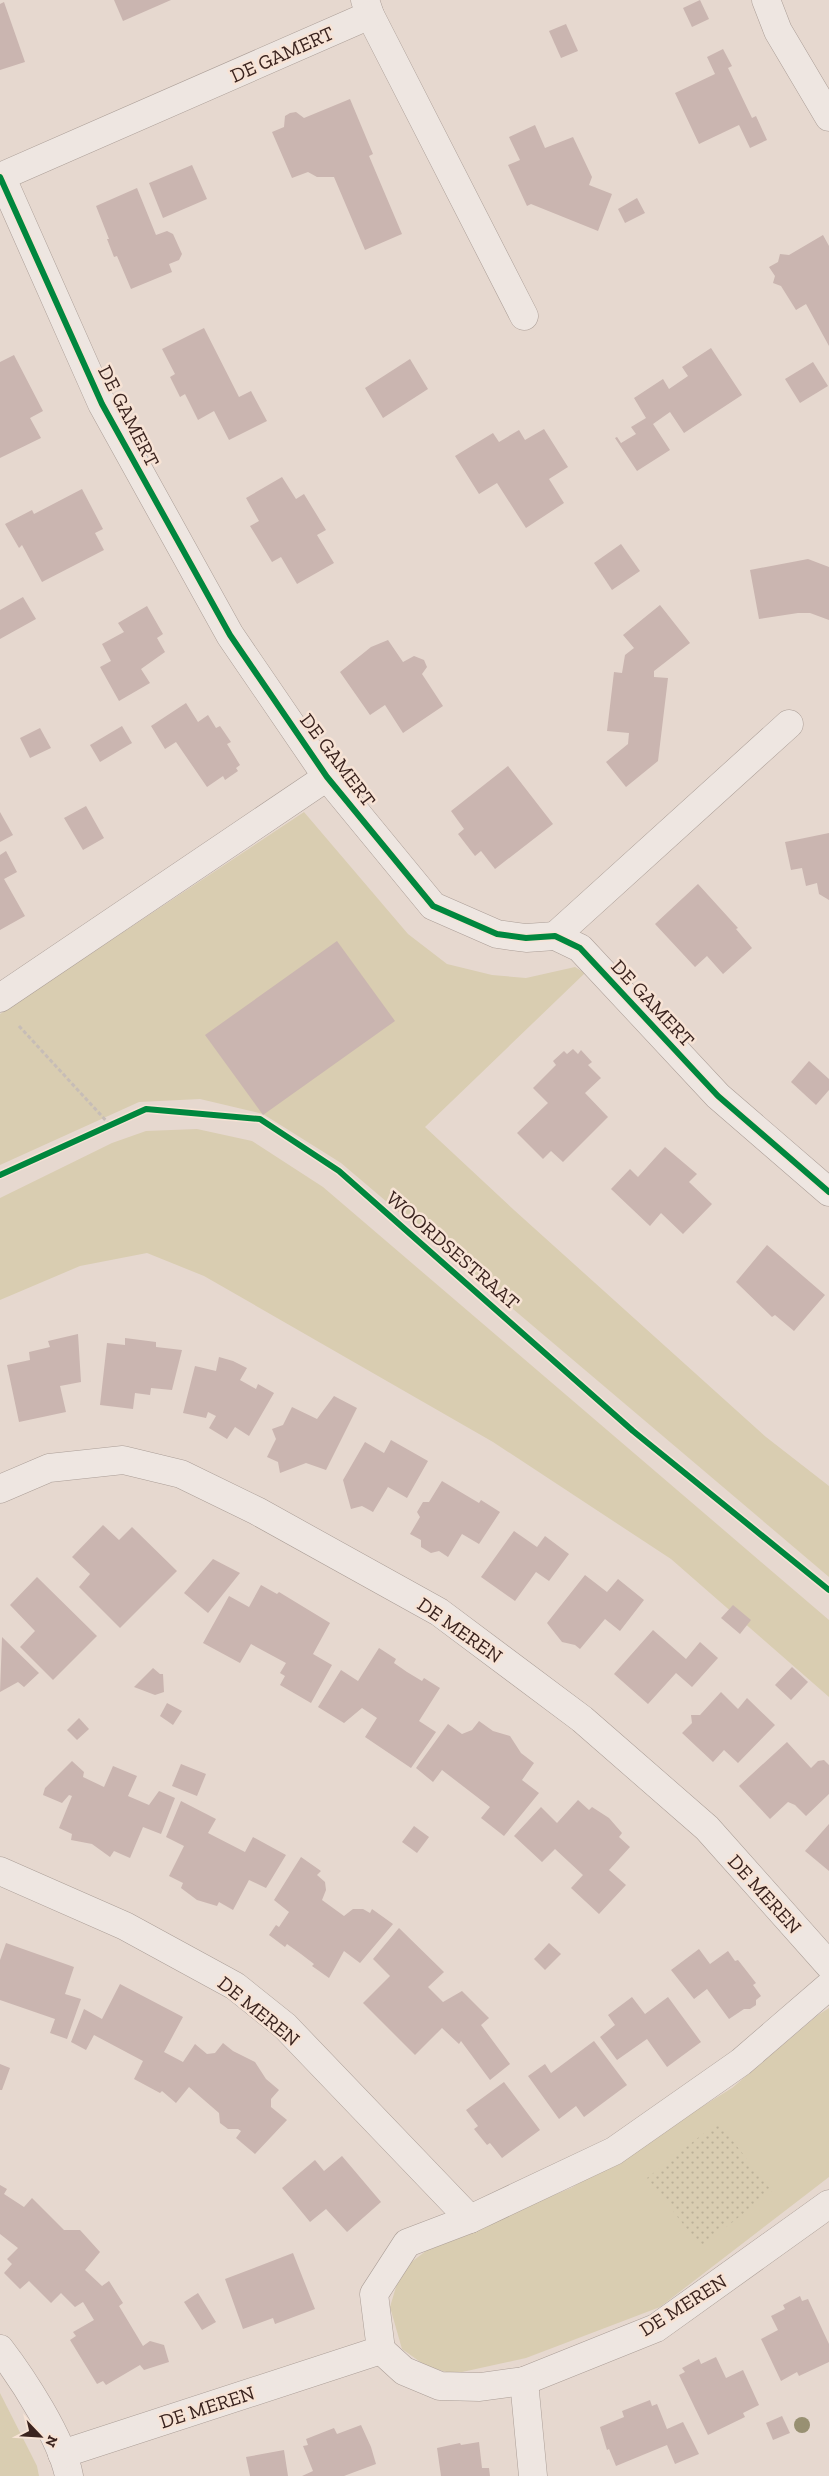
<svg xmlns="http://www.w3.org/2000/svg" width="829" height="2476" font-family="'Zilla Slab',serif">
<style>
.grass{fill:#d9cdb1}
.park{fill:url(#park-dots)}
.building{fill:#cab5b0}
.lines{fill:none;stroke-linecap:round;stroke-linejoin:round}
.street-casing{stroke:#ab9e97;stroke-width:29}
.path{stroke:#c7bdb7;stroke-width:3;stroke-dasharray:4 2.5;stroke-linecap:butt}
.street{stroke:#eee6e1;stroke-width:28}
.cycleway-casing{stroke:#f7e3d5;stroke-width:9}
.cycleway{stroke:#00873e;stroke-width:6}
.tree{fill:#989072}
.labels{text-anchor:middle;dominant-baseline:central;stroke-width:5;stroke-linejoin:round;paint-order:stroke}
.street-label{font-size:20px;fill:#3b241f;stroke:#f7e3d5}
</style>
<defs>
<pattern id="park-dots" width="8" height="8" patternUnits="userSpaceOnUse" patternTransform="scale(1.25)"><rect width="8" height="8" fill="#d9cdb1"/><path d="M2 2h.1M6 6h.1" fill="none" stroke="#bbb098" stroke-width="1.8" stroke-linecap="round"/></pattern>
</defs>
<rect width="100%" height="100%" fill="#e6d8cf"/>
<g class="grass">
<polygon points="304,812 408,934 447,964 492,975 526,978 575,967 585,973 425,1127 514,1210 766,1437 829,1486 829,1577 341,1163 263,1114 200,1099 139,1102 0,1165 0,1014"/>
<polygon points="197,1129 252,1141 323,1187 829,1620 829,1697 671,1559 493,1442 204,1276 147,1253 80,1266 0,1300 0,1198 112,1143 146,1131"/>
<polygon points="829,2008 829,2177 660,2307 526,2358 453,2374 426,2366 402,2349 390,2307 401,2270 435,2244 571,2188 732,2088 818,2015"/>
<polygon points="0,2393 37,2466 39,2476 0,2476"/>
</g>
<polygon class="park" points="718,2122 772,2191 701,2247 647,2178"/>
<g class="building">
<polygon points="114,0 171,0 123,21"/>
<polygon points="700,0 709,19 692,27 683,8"/>
<polygon points="4,2 25,62 0,70 0,4"/>
<polygon points="566,24 578,51 561,58 549,31"/>
<polygon points="723,49 732,66 728,68 752,118 756,116 767,140 750,148 739,125 699,144 675,93 715,74 707,57"/>
<polygon points="350,99 373,154 369,156 402,234 365,250 334,177 317,177 308,172 292,178 272,132 284,127 285,116 290,113 296,112 304,118"/>
<polygon points="535,125 545,148 573,137 592,177 589,185 612,194 598,231 531,204 527,206 508,165 520,160 509,137"/>
<polygon points="192,165 207,199 163,218 149,183"/>
<polygon points="137,188 156,235 167,231 173,234 182,254 179,260 169,264 172,272 131,289 117,256 114,257 107,239 109,239 96,206"/>
<polygon points="637,198 645,213 625,223 618,209"/>
<polygon points="823,235 829,246 829,346 806,304 796,310 781,286 773,283 775,276 769,267 778,262 780,254 789,255"/>
<polygon points="204,328 239,397 251,391 267,421 229,440 214,411 198,420 185,394 180,397 170,377 175,374 162,349"/>
<polygon points="711,348 742,395 684,433 670,412 653,424 670,450 637,471 615,438 617,437 621,443 636,434 631,427 646,418 634,398 663,379 669,389 688,376 682,367"/>
<polygon points="14,355 43,411 30,418 41,438 0,458 0,362"/>
<polygon points="410,359 428,389 383,418 365,388"/>
<polygon points="813,362 828,386 800,403 785,379"/>
<polygon points="544,429 568,467 549,479 564,503 526,528 497,483 479,494 455,456 493,433 499,442 519,430 525,440"/>
<polygon points="282,477 296,499 304,494 326,530 317,535 334,563 297,584 281,557 272,562 250,526 259,521 246,498"/>
<polygon points="82,489 103,529 95,533 104,550 42,582 22,545 19,548 5,524 32,510 34,514"/>
<polygon points="621,544 640,571 612,590 594,563"/>
<polygon points="808,559 829,567 829,620 810,613 798,613 759,619 750,570"/>
<polygon points="23,597 36,619 0,639 0,610"/>
<polygon points="660,605 690,643 654,671 654,677 668,678 658,761 626,787 606,762 628,744 629,733 607,731 614,672 622,673 625,655 634,648 623,635"/>
<polygon points="147,606 163,634 157,638 165,652 141,669 150,683 119,701 100,667 111,661 102,644 124,632 118,623"/>
<polygon points="388,640 403,662 414,656 424,660 427,667 422,674 443,706 403,733 385,705 370,715 340,672 371,647"/>
<polygon points="186,703 198,722 208,715 216,728 220,726 231,742 227,744 240,765 236,768 238,771 225,780 223,776 207,787 176,742 165,749 151,726"/>
<polygon points="122,726 132,743 100,762 90,745"/>
<polygon points="40,728 51,748 30,758 20,738"/>
<polygon points="508,766 553,824 495,869 481,851 475,856 458,834 464,829 451,811"/>
<polygon points="86,806 104,838 83,850 64,818"/>
<polygon points="0,812 13,835 0,842"/>
<polygon points="829,833 829,900 819,894 817,883 806,886 802,868 791,870 785,842"/>
<polygon points="6,851 17,872 4,879 25,916 0,930 0,855"/>
<polygon points="698,884 738,928 736,929 752,948 723,974 707,956 695,967 655,924"/>
<polygon points="337,941 395,1021 263,1115 205,1035"/>
<polygon points="573,1049 578,1054 581,1050 592,1062 588,1065 601,1078 585,1093 608,1117 563,1162 551,1151 543,1159 517,1133 548,1103 533,1088 556,1065 553,1061 564,1051 567,1054"/>
<polygon points="809,1061 829,1079 829,1090 816,1105 791,1082"/>
<polygon points="665,1147 697,1174 689,1182 712,1204 683,1234 661,1213 650,1226 611,1189 630,1169 638,1177"/>
<polygon points="767,1245 825,1295 794,1331 775,1315 772,1317 736,1282"/>
<polygon points="78,1334 81,1382 60,1386 66,1412 19,1422 7,1365 30,1360 29,1352 50,1347 48,1341"/>
<polygon points="125,1338 156,1342 156,1347 182,1350 172,1390 151,1388 150,1395 135,1393 133,1409 100,1405 107,1343 125,1345"/>
<polygon points="219,1357 233,1361 247,1368 240,1380 256,1389 258,1384 274,1393 249,1436 235,1427 227,1439 209,1428 216,1416 208,1412 206,1418 183,1413 195,1366 216,1371"/>
<polygon points="334,1396 357,1408 326,1470 306,1463 280,1473 278,1462 267,1457 276,1439 272,1429 283,1425 292,1407 317,1419"/>
<polygon points="391,1440 428,1461 407,1498 388,1487 373,1512 362,1506 351,1509 343,1480 365,1442 384,1453"/>
<polygon points="442,1481 479,1503 481,1500 500,1512 479,1544 462,1534 448,1557 439,1551 431,1553 421,1547 421,1540 410,1534 420,1517 417,1512 423,1502 429,1502"/>
<polygon points="103,1525 119,1540 132,1527 177,1571 120,1628 79,1587 90,1574 72,1557"/>
<polygon points="514,1531 537,1547 545,1536 569,1554 549,1581 536,1572 515,1601 481,1577"/>
<polygon points="213,1559 240,1573 208,1613 184,1593"/>
<polygon points="585,1575 607,1592 618,1579 644,1600 620,1631 605,1619 580,1649 575,1645 562,1642 547,1623"/>
<polygon points="37,1577 97,1636 53,1680 20,1647 35,1631 10,1605"/>
<polygon points="261,1585 277,1594 279,1592 330,1623 313,1654 332,1665 311,1703 280,1685 285,1676 280,1673 286,1663 251,1644 240,1663 203,1643 229,1596 249,1607"/>
<polygon points="733,1605 751,1620 740,1634 721,1618"/>
<polygon points="653,1630 686,1659 700,1642 718,1658 692,1687 676,1673 648,1704 614,1674"/>
<polygon points="2,1637 39,1673 24,1687 18,1682 0,1692"/>
<polygon points="379,1648 396,1659 394,1663 407,1672 422,1681 424,1678 440,1688 419,1721 436,1732 411,1768 365,1737 377,1718 362,1708 344,1723 318,1707 341,1670 358,1681"/>
<polygon points="792,1667 808,1682 791,1700 775,1685"/>
<polygon points="153,1668 160,1674 163,1674 164,1692 155,1695 134,1687"/>
<polygon points="721,1692 738,1709 747,1698 775,1725 738,1763 724,1750 713,1762 682,1733 692,1723 691,1715 700,1715"/>
<polygon points="167,1703 182,1711 173,1725 160,1716"/>
<polygon points="79,1718 89,1729 77,1740 67,1730"/>
<polygon points="479,1721 493,1731 510,1736 521,1753 534,1763 522,1780 539,1793 504,1836 481,1818 490,1807 442,1770 433,1782 416,1768 448,1724 462,1734 472,1730"/>
<polygon points="787,1742 811,1768 818,1761 824,1760 829,1765 829,1794 806,1816 795,1805 788,1802 770,1819 739,1786"/>
<polygon points="72,1761 84,1772 83,1777 104,1787 113,1766 137,1776 128,1796 149,1805 159,1791 175,1798 161,1834 143,1827 130,1858 114,1851 110,1857 92,1844 71,1840 72,1834 59,1828 72,1796 69,1795 62,1803 43,1795 45,1788"/>
<polygon points="181,1764 206,1774 197,1796 172,1786"/>
<polygon points="578,1800 589,1810 592,1807 609,1818 622,1833 619,1837 630,1847 609,1870 626,1885 599,1914 571,1888 583,1875 555,1849 542,1862 514,1836 541,1807 557,1823"/>
<polygon points="181,1801 216,1819 208,1833 245,1852 253,1837 286,1855 266,1888 249,1880 233,1910 219,1902 217,1906 197,1900 181,1888 183,1883 169,1876 184,1846 166,1837"/>
<polygon points="829,1824 829,1871 805,1851"/>
<polygon points="414,1826 429,1837 417,1853 402,1842"/>
<polygon points="301,1857 321,1871 317,1875 325,1882 326,1890 322,1900 344,1916 353,1909 363,1909 370,1913 372,1909 393,1924 360,1963 344,1951 329,1978 312,1966 314,1964 301,1954 287,1944 285,1947 269,1935 276,1925 279,1927 289,1912 274,1900"/>
<polygon points="399,1928 444,1972 428,1987 443,2002 462,1991 489,2018 481,2025 510,2064 490,2080 461,2041 459,2044 442,2028 415,2055 363,2003 390,1976 373,1959"/>
<polygon points="6,1943 74,1967 65,1994 81,1999 67,2039 50,2033 55,2019 0,2000 0,1960"/>
<polygon points="549,1943 561,1954 545,1970 534,1959"/>
<polygon points="699,1949 710,1964 728,1951 735,1961 738,1960 756,1983 753,1985 761,1996 756,2000 756,2005 750,2009 744,2009 729,2019 707,1989 694,1999 671,1970"/>
<polygon points="120,1984 183,2017 164,2052 183,2062 195,2044 207,2054 215,2053 223,2043 233,2051 255,2062 266,2079 279,2090 271,2099 271,2107 287,2120 255,2154 236,2138 241,2131 238,2129 228,2129 220,2123 219,2113 189,2087 176,2103 162,2091 160,2093 134,2079 143,2061 94,2035 86,2050 71,2042 84,2009 102,2019"/>
<polygon points="632,1997 645,2014 668,1997 701,2042 667,2067 647,2039 617,2060 600,2037 615,2025 608,2015"/>
<polygon points="594,2041 627,2085 584,2117 576,2106 559,2119 528,2076 545,2064 551,2073"/>
<polygon points="0,2064 10,2068 2,2090 0,2090"/>
<polygon points="504,2082 540,2130 502,2158 490,2143 487,2145 474,2129 478,2126 466,2110"/>
<polygon points="342,2156 381,2202 347,2232 326,2209 310,2222 282,2188 315,2160 324,2171"/>
<polygon points="0,2185 7,2189 4,2194 24,2207 32,2198 64,2230 80,2230 100,2252 85,2270 102,2286 109,2281 123,2303 119,2306 143,2346 150,2341 164,2345 169,2362 144,2370 140,2365 106,2385 103,2381 97,2384 70,2340 76,2336 73,2332 94,2320 83,2302 75,2307 61,2293 51,2303 29,2281 20,2289 4,2273 12,2264 7,2259 18,2248 0,2234"/>
<polygon points="293,2253 315,2309 275,2324 273,2318 243,2329 225,2279"/>
<polygon points="198,2293 216,2322 202,2330 184,2302"/>
<polygon points="800,2296 802,2301 808,2299 829,2344 829,2362 799,2376 797,2372 781,2381 761,2339 778,2330 771,2316 785,2309 783,2305"/>
<polygon points="716,2357 726,2378 743,2370 759,2405 743,2413 745,2417 708,2435 679,2375 685,2372 682,2368 699,2359 701,2364"/>
<polygon points="650,2400 652,2406 657,2404 667,2429 683,2422 699,2454 675,2464 667,2445 616,2466 609,2449 607,2450 600,2427 624,2417 622,2411"/>
<polygon points="782,2416 790,2433 773,2440 766,2423"/>
<polygon points="361,2425 371,2447 376,2464 344,2476 302,2476 313,2471 303,2446 308,2445 306,2439 334,2428 337,2434"/>
<polygon points="479,2442 482,2468 489,2468 490,2476 441,2476 437,2448 460,2443 461,2445"/>
<polygon points="284,2450 288,2476 250,2476 246,2457"/>
</g>
<g class="lines">
<g class="street-casing">
<g id="street">
<polyline points="365,0 370,15 524,316"/>
<polyline points="766,0 778,31 829,117"/>
<polyline points="1,176 102,404 230,635 327,777 433,906 497,934 526,938 555,936 580,948 718,1096 829,1192"/>
<polyline points="0,177 370,15"/>
<polyline points="555,936 789,724"/>
<polyline points="0,998 327,777"/>
<polyline points="0,1489 49,1468 123,1460 181,1474 257,1511 439,1612 582,1719 707,1828 829,1965"/>
<polyline points="0,1871 125,1926 235,1986 285,2026 470,2219"/>
<path d="M0,2349C23,2379 62,2439 69,2476"/>
<polyline points="381,2350 404,2371 440,2386 480,2387 524,2381 656,2328 829,2204"/>
<polyline points="524,2381 533,2476"/>
<polyline points="62,2454 381,2350 374,2294 407,2243 470,2219 614,2151 741,2062 829,1986"/>
</g>
</g>
<polyline class="path" points="19,1026 110,1125"/>
<use href="#street" class="street"/>
<g class="cycleway-casing">
<g id="cycleway">
<polyline points="0,177 102,404 230,635 327,777 433,906 497,934 526,938 555,936 580,948 718,1096 829,1192"/>
<polyline points="0,1175 146,1109 260,1119 339,1171 633,1431 829,1590"/>
</g>
</g>
<use href="#cycleway" class="cycleway"/>
</g>
<circle class="tree" cx="802" cy="2425" r="8"/>
<g class="labels">
<g class="street-label">
<text transform="translate(282 54) rotate(-24)">DE GAMERT</text>
<text transform="translate(129 416) rotate(63)">DE GAMERT</text>
<text transform="translate(338 760) rotate(53)">DE GAMERT</text>
<text transform="translate(653 1003) rotate(47)">DE GAMERT</text>
<text transform="translate(453 1250) rotate(41)">WOORDSESTRAAT</text>
<text transform="translate(460 1630) rotate(35)">DE MEREN</text>
<text transform="translate(765 1894) rotate(48)">DE MEREN</text>
<text transform="translate(259 2011) rotate(39)">DE MEREN</text>
<text transform="translate(683 2305) rotate(-32)">DE MEREN</text>
<text transform="translate(207 2407) rotate(-18)">DE MEREN</text>
</g>
</g>
<g transform="translate(40 2436) rotate(115)" stroke="#f7e3d5" stroke-width="4" paint-order="stroke">
<path d="M0-4L9 19L0 12L-9 19Z" fill="#3b241f"/>
<text y="-8" font-size="14" font-weight="bold" text-anchor="middle" fill="#3b241f">N</text>
</g>
</svg>
